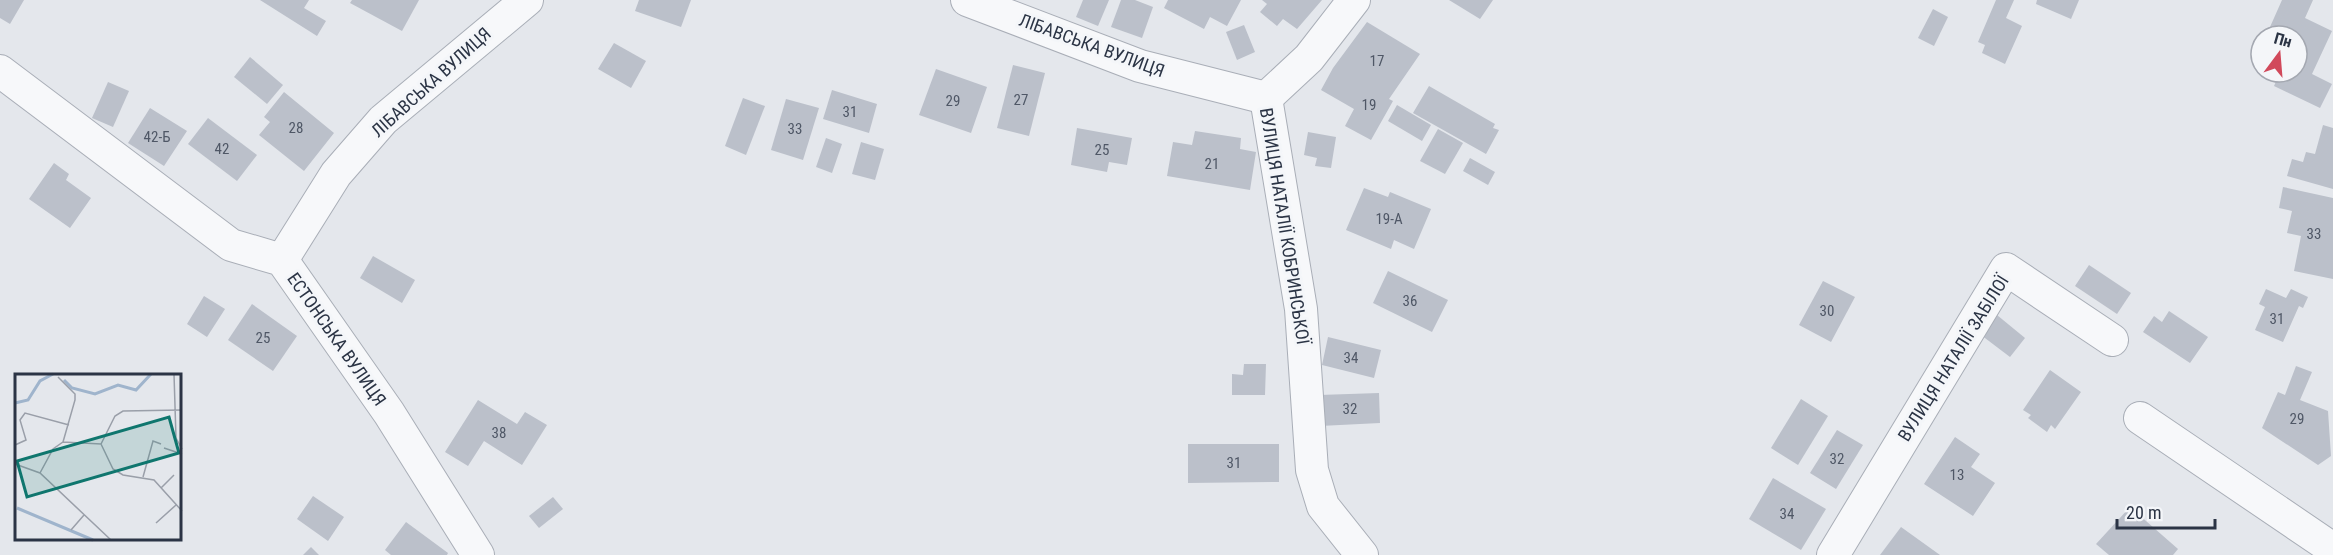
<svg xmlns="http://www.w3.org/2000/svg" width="2333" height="555" font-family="'Roboto Condensed',sans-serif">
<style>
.building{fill:#bbc0ca}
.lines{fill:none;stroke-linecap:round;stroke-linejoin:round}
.street-casing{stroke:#a9aeb7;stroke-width:34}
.street{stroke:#f7f8fa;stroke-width:32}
.labels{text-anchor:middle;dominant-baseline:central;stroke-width:6;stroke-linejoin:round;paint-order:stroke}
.number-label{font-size:15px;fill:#4f5766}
.street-label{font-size:18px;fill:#2b3445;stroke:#f4f6f9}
.inset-river{fill:none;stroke:#9fb4cc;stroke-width:3}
.inset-road{fill:none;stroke:#9a9fa9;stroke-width:1.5}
.view{fill:#0f766e;fill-opacity:0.15;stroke:#0f766e;stroke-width:3}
.inset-edge{fill:none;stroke:#2b3445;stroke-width:3}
</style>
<rect width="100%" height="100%" fill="#e4e7ec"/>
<g class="building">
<polygon points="0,0 24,0 10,24 0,18"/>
<polygon points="260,0 309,0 304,8 326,21 317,36"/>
<polygon points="352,0 419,0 402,31 350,3"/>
<polygon points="639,0 691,0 681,27 635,11"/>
<polygon points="1083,0 1109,0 1098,26 1076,17"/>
<polygon points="1121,0 1135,0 1153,7 1142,38 1111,27"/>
<polygon points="1168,0 1241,0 1227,26 1210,17 1204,29 1164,8"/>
<polygon points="1262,0 1322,0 1297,29 1283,19 1277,26 1260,12 1267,4"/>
<polygon points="1449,0 1493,0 1480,19"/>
<polygon points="1996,0 2014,0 2006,18 2022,26 2005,64 1982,53 1985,45 1978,42"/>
<polygon points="2037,0 2079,0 2071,19 2036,4"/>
<polygon points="2282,0 2313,0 2305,18 2332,31 2312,74 2332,84 2320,108 2274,86 2278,77 2268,72 2297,72 2297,36 2266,36"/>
<polygon points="1933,9 1948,17 1934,46 1918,38"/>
<polygon points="1367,22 1420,54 1389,99 1393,101 1371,140 1345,126 1354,109 1321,90 1333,68"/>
<polygon points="1244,25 1255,52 1237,60 1226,32"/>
<polygon points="614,43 646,61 631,88 598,69"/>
<polygon points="250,57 283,85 267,104 234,77"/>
<polygon points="1013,65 1045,73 1029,136 997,128"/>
<polygon points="936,69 987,87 971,133 919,115"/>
<polygon points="108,82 129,91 113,127 92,118"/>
<polygon points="1429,86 1495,124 1493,128 1499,130 1486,154 1413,113"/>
<polygon points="832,90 877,104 869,133 823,119"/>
<polygon points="284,92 334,133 304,171 259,135 270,122 264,117"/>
<polygon points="743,98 765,106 746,155 725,146"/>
<polygon points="786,99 819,108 803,160 771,150"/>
<polygon points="1397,105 1431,125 1422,141 1388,121"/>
<polygon points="150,108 187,131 164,166 128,143"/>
<polygon points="208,118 257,155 237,181 188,144"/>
<polygon points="2323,125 2333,128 2333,189 2287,176 2292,159 2303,162 2306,152 2315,154"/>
<polygon points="1077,128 1132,138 1127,165 1109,162 1107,172 1071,165"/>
<polygon points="1438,129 1463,143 1445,174 1420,161"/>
<polygon points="1195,131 1241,138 1240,149 1256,152 1250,190 1167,176 1173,142 1192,145"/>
<polygon points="1308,132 1336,137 1331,168 1315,166 1317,158 1304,155"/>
<polygon points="826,138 842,144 832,173 816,167"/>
<polygon points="861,142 884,149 875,180 852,174"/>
<polygon points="1470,158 1495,172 1488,185 1463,171"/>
<polygon points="54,163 69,174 66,180 91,198 70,228 29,199"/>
<polygon points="2283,187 2333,198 2333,279 2294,271 2301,236 2287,233 2292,211 2279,208"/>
<polygon points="1364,188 1388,197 1390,192 1431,209 1414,249 1394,240 1391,249 1346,230"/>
<polygon points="373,256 415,280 402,303 360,278"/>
<polygon points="2089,265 2131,293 2117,314 2075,286"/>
<polygon points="1388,271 1448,300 1432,332 1373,303"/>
<polygon points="1823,281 1855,297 1831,342 1799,325"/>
<polygon points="2266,289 2286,298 2291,289 2308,297 2303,308 2299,306 2283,342 2255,330 2265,307 2259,304"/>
<polygon points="204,296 225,309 207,337 187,324"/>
<polygon points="252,304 297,336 273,371 228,340"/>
<polygon points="2169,311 2208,337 2190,363 2143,332 2154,316 2162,322"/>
<polygon points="1997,315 2025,338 2010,357 1981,335"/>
<polygon points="1328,337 1381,350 1374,378 1322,365"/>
<polygon points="1244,364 1266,364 1265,395 1232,395 1232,374 1243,375"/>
<polygon points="2296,366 2312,372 2300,400 2328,411 2331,456 2318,465 2262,428 2278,392 2285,395"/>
<polygon points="2050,370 2081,392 2055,429 2051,425 2047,432 2028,418 2031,415 2023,410"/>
<polygon points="1379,393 1380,423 1320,426 1319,395"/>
<polygon points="1801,399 1828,416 1798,465 1771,448"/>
<polygon points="478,400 517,424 525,412 547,425 522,465 484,441 468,466 445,452"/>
<polygon points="1837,430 1863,445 1836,489 1810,473"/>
<polygon points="1955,437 1980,454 1971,467 1995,483 1973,516 1924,484"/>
<polygon points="1188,444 1279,444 1279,482 1188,483"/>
<polygon points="1773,478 1826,509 1801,550 1749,519"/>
<polygon points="313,496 344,517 328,541 297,519"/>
<polygon points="553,497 563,509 539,528 529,516"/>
<polygon points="2130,507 2178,549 2173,555 2109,555 2096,544"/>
<polygon points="406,522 448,553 447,555 391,555 385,550"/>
<polygon points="1901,527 1940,555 1880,555"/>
<polygon points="311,547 319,555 303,555"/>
</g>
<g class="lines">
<g class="street-casing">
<g id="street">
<polyline points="967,0 1140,66 1266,98 1309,58 1354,0"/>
<polyline points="0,71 231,245 282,260 389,413 478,555"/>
<polyline points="1266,98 1301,309 1312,470 1323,506 1362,555"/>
<polyline points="282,260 336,174 383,120 527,0"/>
<polyline points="2140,418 2333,549"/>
<polyline points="1833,555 2006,269 2112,340"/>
</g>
</g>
<use href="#street" class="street"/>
</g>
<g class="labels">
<g class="number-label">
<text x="1377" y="61">17</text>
<text x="1021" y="100">27</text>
<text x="953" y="101">29</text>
<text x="1369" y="105">19</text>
<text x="850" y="112">31</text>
<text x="296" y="128">28</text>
<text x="795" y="129">33</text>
<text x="157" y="137">42-Б</text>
<text x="222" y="149">42</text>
<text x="1102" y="150">25</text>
<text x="1212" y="164">21</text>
<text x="1389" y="219">19-А</text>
<text x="2314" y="234">33</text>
<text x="1410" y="301">36</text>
<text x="1827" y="311">30</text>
<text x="2277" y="319">31</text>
<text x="263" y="338">25</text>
<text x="1351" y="358">34</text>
<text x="1350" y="409">32</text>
<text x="2297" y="419">29</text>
<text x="499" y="433">38</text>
<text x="1837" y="459">32</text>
<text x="1234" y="463">31</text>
<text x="1957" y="475">13</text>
<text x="1787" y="514">34</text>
</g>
<g class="street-label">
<text transform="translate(1092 45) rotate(20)">ЛІБАВСЬКА ВУЛИЦЯ</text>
<text transform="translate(431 82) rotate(-42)">ЛІБАВСЬКА ВУЛИЦЯ</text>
<text transform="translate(1285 226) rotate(81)">ВУЛИЦЯ НАТАЛІЇ КОБРИНСЬКОЇ</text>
<text transform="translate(337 339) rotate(55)">ЕСТОНСЬКА ВУЛИЦЯ</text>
<text transform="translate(1953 358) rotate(-58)">ВУЛИЦЯ НАТАЛІЇ ЗАБІЛОЇ</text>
</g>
</g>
<g transform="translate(15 374)">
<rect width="166" height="166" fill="#e4e7ec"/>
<path class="inset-river" d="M49,6L57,14L80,20L103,11L121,16L136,0M0,29L13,26L25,7L38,0M2,134L78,166"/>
<path class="inset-road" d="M159,0L161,64L167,75M43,3L60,20V26L48,68M86,70L98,95L108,101L139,106L167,137M0,71L11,66L5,46L10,39L54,51M149,74L167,80M0,90L25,99L96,166M25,99L38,75L48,68L86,70L100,42L108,37L167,36M128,103L138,67L146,70M146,114L159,101M141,149L161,131M56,156L69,141"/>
<path class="view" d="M154,43L164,79L12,123L2,87Z"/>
<rect width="166" height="166" class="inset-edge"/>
</g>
<g transform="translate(2279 54) rotate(16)"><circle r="28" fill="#f4f6f9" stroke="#a4a8b1" stroke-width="1.5"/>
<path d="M0-4.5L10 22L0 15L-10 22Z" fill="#d1495b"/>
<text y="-9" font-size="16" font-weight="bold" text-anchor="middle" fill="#2b3445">Пн</text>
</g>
<path d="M2117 519v9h98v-9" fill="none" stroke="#2b3445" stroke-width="3"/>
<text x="2126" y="519" font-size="18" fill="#2b3445" stroke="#f4f6f9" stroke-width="4.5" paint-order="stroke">20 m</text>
</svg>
